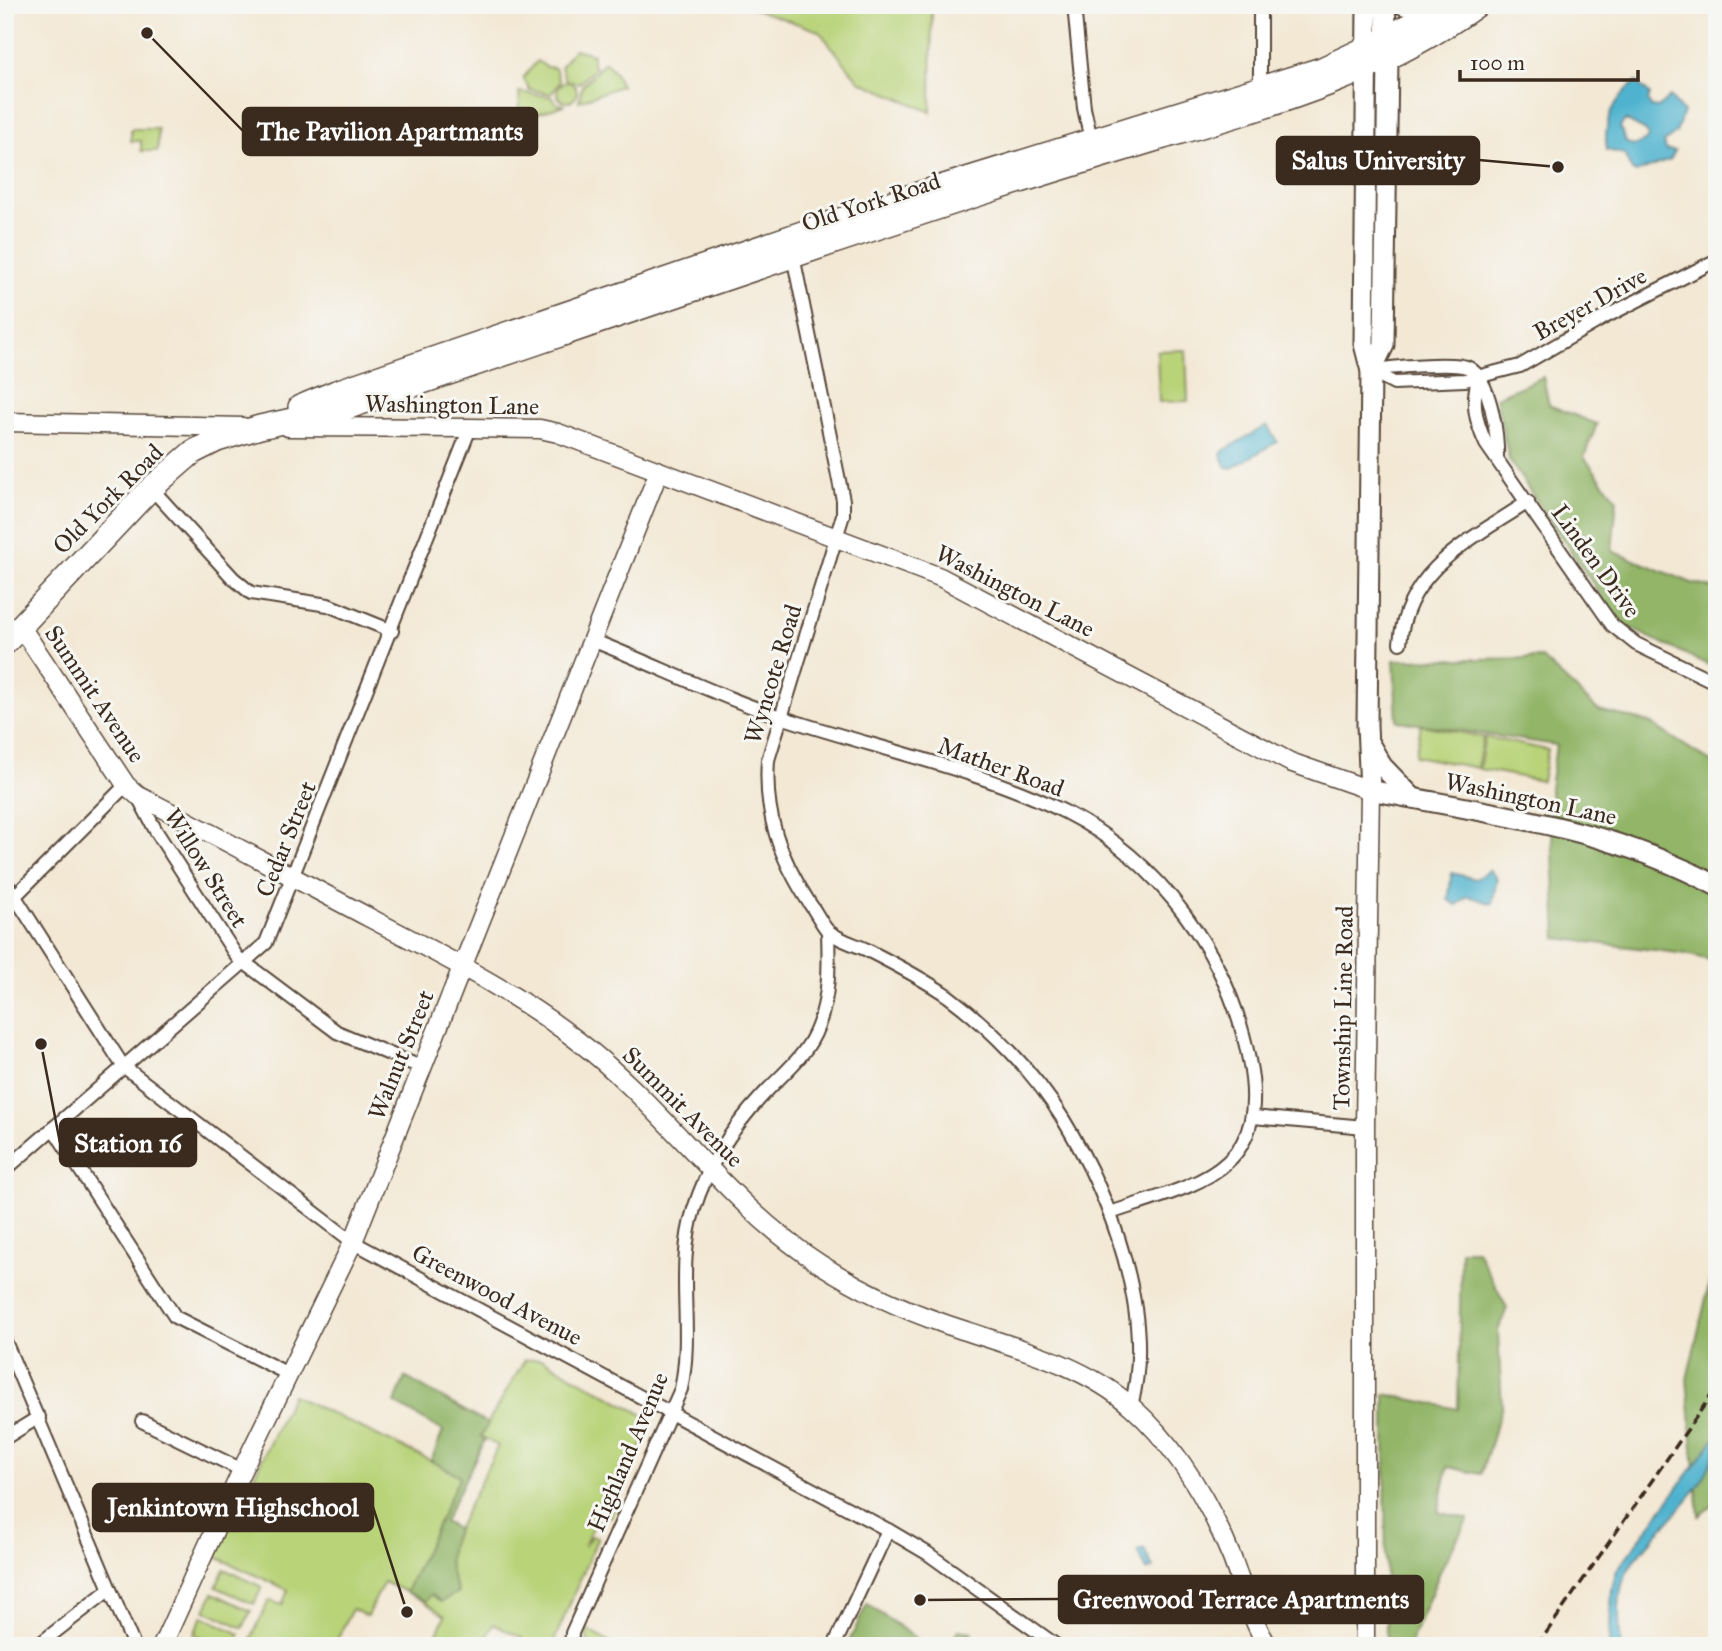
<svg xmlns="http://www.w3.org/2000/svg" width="1722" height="1651" font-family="'IM FELL Great Primer',serif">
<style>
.green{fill:#b8d378;stroke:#7a7e4b;stroke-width:2}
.forest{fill:#92b568;stroke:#667043;stroke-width:2}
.water{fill:#50b3cf;stroke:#466e76;stroke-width:2;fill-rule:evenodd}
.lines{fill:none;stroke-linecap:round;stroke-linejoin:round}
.street-casing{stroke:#574639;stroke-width:16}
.secondary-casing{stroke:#574639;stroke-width:21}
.primary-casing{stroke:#574639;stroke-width:23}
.highway-casing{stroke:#574639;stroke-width:26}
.street{stroke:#fff;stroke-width:12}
.secondary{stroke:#fff;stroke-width:18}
.primary{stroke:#fff;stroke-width:19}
.highway{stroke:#fff;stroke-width:23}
.rail{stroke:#3b2a1e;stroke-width:3.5;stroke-dasharray:10 5;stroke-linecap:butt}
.labels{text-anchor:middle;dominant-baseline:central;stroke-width:6;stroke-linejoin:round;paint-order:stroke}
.street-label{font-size:24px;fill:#3b2a1e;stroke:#f6f6f2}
.leader{fill:none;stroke:#3b2a1e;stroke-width:2.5}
.callout-dot{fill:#3b2a1e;stroke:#f6f6f2;stroke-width:2.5}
.callout{fill:#3b2a1e;stroke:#3b2a1e;stroke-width:2.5}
.callout-label{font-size:26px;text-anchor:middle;font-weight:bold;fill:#fff}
</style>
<rect width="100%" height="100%" fill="#f6f6f2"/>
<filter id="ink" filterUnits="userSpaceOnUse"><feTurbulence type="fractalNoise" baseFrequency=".0143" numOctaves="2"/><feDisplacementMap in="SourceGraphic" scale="14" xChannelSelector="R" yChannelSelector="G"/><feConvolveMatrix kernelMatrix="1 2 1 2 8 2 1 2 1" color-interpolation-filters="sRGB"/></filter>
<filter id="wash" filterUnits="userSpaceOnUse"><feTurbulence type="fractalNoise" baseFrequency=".00686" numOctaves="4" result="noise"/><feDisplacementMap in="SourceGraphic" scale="28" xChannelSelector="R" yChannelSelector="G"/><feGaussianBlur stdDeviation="1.57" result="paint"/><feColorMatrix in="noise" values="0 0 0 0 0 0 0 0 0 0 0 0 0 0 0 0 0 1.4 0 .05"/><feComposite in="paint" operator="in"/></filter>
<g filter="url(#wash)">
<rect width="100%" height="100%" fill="#f3e8d4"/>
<g class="green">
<polygon points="743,5 932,5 931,112 859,81 819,31"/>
<polygon points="574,49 593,54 592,62 595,68 580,83 566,80 561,67"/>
<polygon points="537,61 547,67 555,68 560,82 551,94 530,90 523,78"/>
<polygon points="605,62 614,71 621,86 579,101 582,86"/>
<circle cx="567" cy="92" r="10"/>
<polygon points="519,92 551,97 558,104 565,105 520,119"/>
<polygon points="131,129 158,129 158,151 141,151 141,141 131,141"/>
<polygon points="1186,350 1188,401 1159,402 1157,351"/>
<polygon points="1421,725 1483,737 1477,768 1415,756"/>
<polygon points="1485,737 1548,750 1542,781 1479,769"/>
<polygon points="542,1359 649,1418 651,1424 611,1517 600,1512 584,1546 592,1536 598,1537 552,1646 518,1646 522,1638 493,1624 482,1646 431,1646 445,1616 425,1602 431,1594 458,1592 450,1572 448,1548 498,1446 480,1436 525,1360"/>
<polygon points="292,1395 461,1475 406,1592 384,1582 367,1616 352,1609 334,1646 323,1641 320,1646 248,1646 269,1600 282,1605 288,1590 216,1557"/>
<polygon points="224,1569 262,1587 254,1604 216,1587"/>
<polygon points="213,1593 251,1611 243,1628 205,1610"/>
<polygon points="202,1616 240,1634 235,1646 219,1646 194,1634"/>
<polygon points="585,1628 615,1646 589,1646"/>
</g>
<g class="forest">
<polygon points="1543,377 1549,405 1597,424 1584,457 1617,500 1612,551 1692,583 1717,589 1717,669 1625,626 1608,606 1509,460 1496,397"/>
<polygon points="1542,658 1598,710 1648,722 1717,766 1717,962 1686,954 1557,938 1550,789 1556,745 1397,721 1394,660"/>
<polygon points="1461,1250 1477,1250 1507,1308 1498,1331 1502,1406 1481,1474 1448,1467 1438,1512 1468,1519 1442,1567 1409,1646 1386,1646 1385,1394 1458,1409"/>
<polygon points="1714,1264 1717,1264 1717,1501 1699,1516 1687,1379"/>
<path d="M405,1377L488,1424L481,1437L485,1439L444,1522L457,1529C446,1552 447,1568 458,1592L441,1602L431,1594L426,1602L406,1592L460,1476L431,1461L443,1431L395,1403Z"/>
<polygon points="867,1604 927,1646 847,1646"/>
<polygon points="958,1630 972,1632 962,1646 947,1646"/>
</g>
<g class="water">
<path d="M1636,82L1650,94L1648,101L1651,107L1658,108L1670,97L1683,112L1676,133L1664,142L1666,150L1675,151L1670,160L1636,173L1632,171L1624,154L1607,150C1602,124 1614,98 1636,82ZM1625,120L1646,131L1648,136L1645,141L1633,146L1626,142L1620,127Z"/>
<polygon points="1267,425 1277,442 1232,468 1227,467 1221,455 1223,451"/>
<polygon points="1489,870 1497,879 1492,904 1468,896 1457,905 1448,900 1452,873 1476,879"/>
<path d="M1717,1435C1717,1487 1652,1529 1627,1572C1616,1591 1619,1624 1621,1646H1609L1612,1588L1617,1570Z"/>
<polygon points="1144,1549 1153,1568 1147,1571 1137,1551"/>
</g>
</g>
<g filter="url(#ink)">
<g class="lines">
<g class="street-casing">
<g id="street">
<polyline points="1074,5 1084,108 1092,144"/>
<polyline points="1260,90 1260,5"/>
<path d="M792,251L843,500V515L768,760C764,815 780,858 810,904C816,912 821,923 827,930C836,939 854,944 865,949C893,963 922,978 948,996C991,1028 1035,1073 1063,1119C1110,1196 1156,1315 1131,1406"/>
<polyline points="1371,371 1394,383 1465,380 1520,366 1605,317 1717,260"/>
<path d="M1371,371C1388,367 1456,361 1469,368C1491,380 1498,436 1497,459"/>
<path d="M1479,376C1471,401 1475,420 1486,444L1612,625L1636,644L1717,683"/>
<polyline points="151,488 233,578 251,593 328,605 392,631"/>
<path d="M594,641C658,666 721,698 787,719C878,749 978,769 1065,812C1160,860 1229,956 1249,1060C1272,1173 1196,1184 1110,1213"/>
<path d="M1400,643C1406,569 1472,539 1528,502"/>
<polyline points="137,795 156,831 237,957 337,1032 423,1068"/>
<polyline points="5,881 123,1066 353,1242 888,1530 927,1553 1057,1646"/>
<polyline points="5,906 126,785"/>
<polyline points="1253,1117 1365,1127"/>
<polyline points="53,1128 175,1317 290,1375"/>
<polyline points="5,1170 266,943 470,428"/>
<polyline points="5,1341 134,1646"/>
<polyline points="142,1421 242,1470"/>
<polyline points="5,1438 39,1417"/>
<polyline points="37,1646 110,1589"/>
<path d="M571,1646L572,1633L681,1389C694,1329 675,1269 694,1209C707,1167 732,1128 762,1096C783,1073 807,1056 818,1026C830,996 829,963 828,931"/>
<polyline points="834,1646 888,1530"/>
</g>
</g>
<g class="secondary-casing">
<g id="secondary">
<polyline points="5,422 243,427"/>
<polyline points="288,427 470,428 540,429 558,433 940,577 1290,762 1370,790 1365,1127 1365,1646"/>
<path d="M21,627L126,785L137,795C215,835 292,877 370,918C442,956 514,991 578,1041C666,1108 726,1204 820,1264C859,1289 901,1309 945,1324C1008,1346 1080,1361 1132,1407C1178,1448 1209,1501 1232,1558C1243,1587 1251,1620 1268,1646"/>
<polyline points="162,1646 242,1470 353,1242 659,471"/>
</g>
</g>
<g class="primary-casing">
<g id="primary">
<path d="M1367,5L1364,344L1371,371L1367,725L1370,790C1491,814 1606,826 1717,886"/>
<polyline points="1404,5 1438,10"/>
<polyline points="1371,371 1384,345 1388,59 1385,5"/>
<polyline points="1370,745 1382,766 1413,798"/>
</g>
</g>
<g class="highway-casing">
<g id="highway">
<polyline points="300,407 336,392 899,200 1322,69 1386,39 1444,5"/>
<path d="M5,643L148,491L193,452L217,440L260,427L343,409C559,336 775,260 992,190C1048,172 1104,155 1160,138C1273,105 1380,75 1477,5"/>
</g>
</g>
<use href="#street" class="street"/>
<use href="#secondary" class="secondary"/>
<use href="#primary" class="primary"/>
<use href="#highway" class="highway"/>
<polyline class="rail" points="1537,1646 1717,1387"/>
</g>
</g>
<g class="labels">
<g class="street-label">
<text transform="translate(871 202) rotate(-18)">Old York Road</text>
<text transform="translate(1590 304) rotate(-29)">Breyer Drive</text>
<text transform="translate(452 405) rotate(1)">Washington Lane</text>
<text transform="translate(108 499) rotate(-45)">Old York Road</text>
<text transform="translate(1596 561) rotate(54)">Linden Drive</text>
<text transform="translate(1015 591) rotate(27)">Washington Lane</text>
<text transform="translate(773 674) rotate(-73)">Wyncote Road</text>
<text transform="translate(95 694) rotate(56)">Summit Avenue</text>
<text transform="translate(1001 767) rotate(20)">Mather Road</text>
<text transform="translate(1531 799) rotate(12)">Washington Lane</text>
<text transform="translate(286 839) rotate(-68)">Cedar Street</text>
<text transform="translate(206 868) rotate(58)">Willow Street</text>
<text transform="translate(1343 1008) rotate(-89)">Township Line Road</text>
<text transform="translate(401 1055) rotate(-68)">Walnut Street</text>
<text transform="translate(683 1107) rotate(45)">Summit Avenue</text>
<text transform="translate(497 1295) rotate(28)">Greenwood Avenue</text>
<text transform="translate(628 1452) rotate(-67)">Highland Avenue</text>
</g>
</g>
<path class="leader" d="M147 33L243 131M1558 167L1479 160M41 1044L60 1143M407 1612L373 1507M920 1600L1059 1599"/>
<g class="callout-dot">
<circle cx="147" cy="33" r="7"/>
<circle cx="1558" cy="167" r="7"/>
<circle cx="41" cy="1044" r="7"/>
<circle cx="407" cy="1612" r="7"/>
<circle cx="920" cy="1600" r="7"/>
</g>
<g class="callout">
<rect x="243" y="108" width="294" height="47" rx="7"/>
<rect x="1277" y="137" width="202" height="47" rx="7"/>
<rect x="60" y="1119" width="136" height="47" rx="7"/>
<rect x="93" y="1484" width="280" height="47" rx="7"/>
<rect x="1059" y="1576" width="364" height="47" rx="7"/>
</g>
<g class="callout-label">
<text x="390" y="140">The Pavilion Apartmants</text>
<text x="1378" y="169">Salus University</text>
<text x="128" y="1152">Station 16</text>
<text x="233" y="1516">Jenkintown Highschool</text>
<text x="1241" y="1608">Greenwood Terrace Apartments</text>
</g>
<rect width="1722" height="1651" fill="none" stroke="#f6f6f2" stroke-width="28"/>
<path d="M1460 70v10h178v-10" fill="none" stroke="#3b2a1e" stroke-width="3.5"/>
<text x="1470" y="70" font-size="21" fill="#3b2a1e" stroke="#f6f6f2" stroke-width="5" paint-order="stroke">100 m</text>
</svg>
